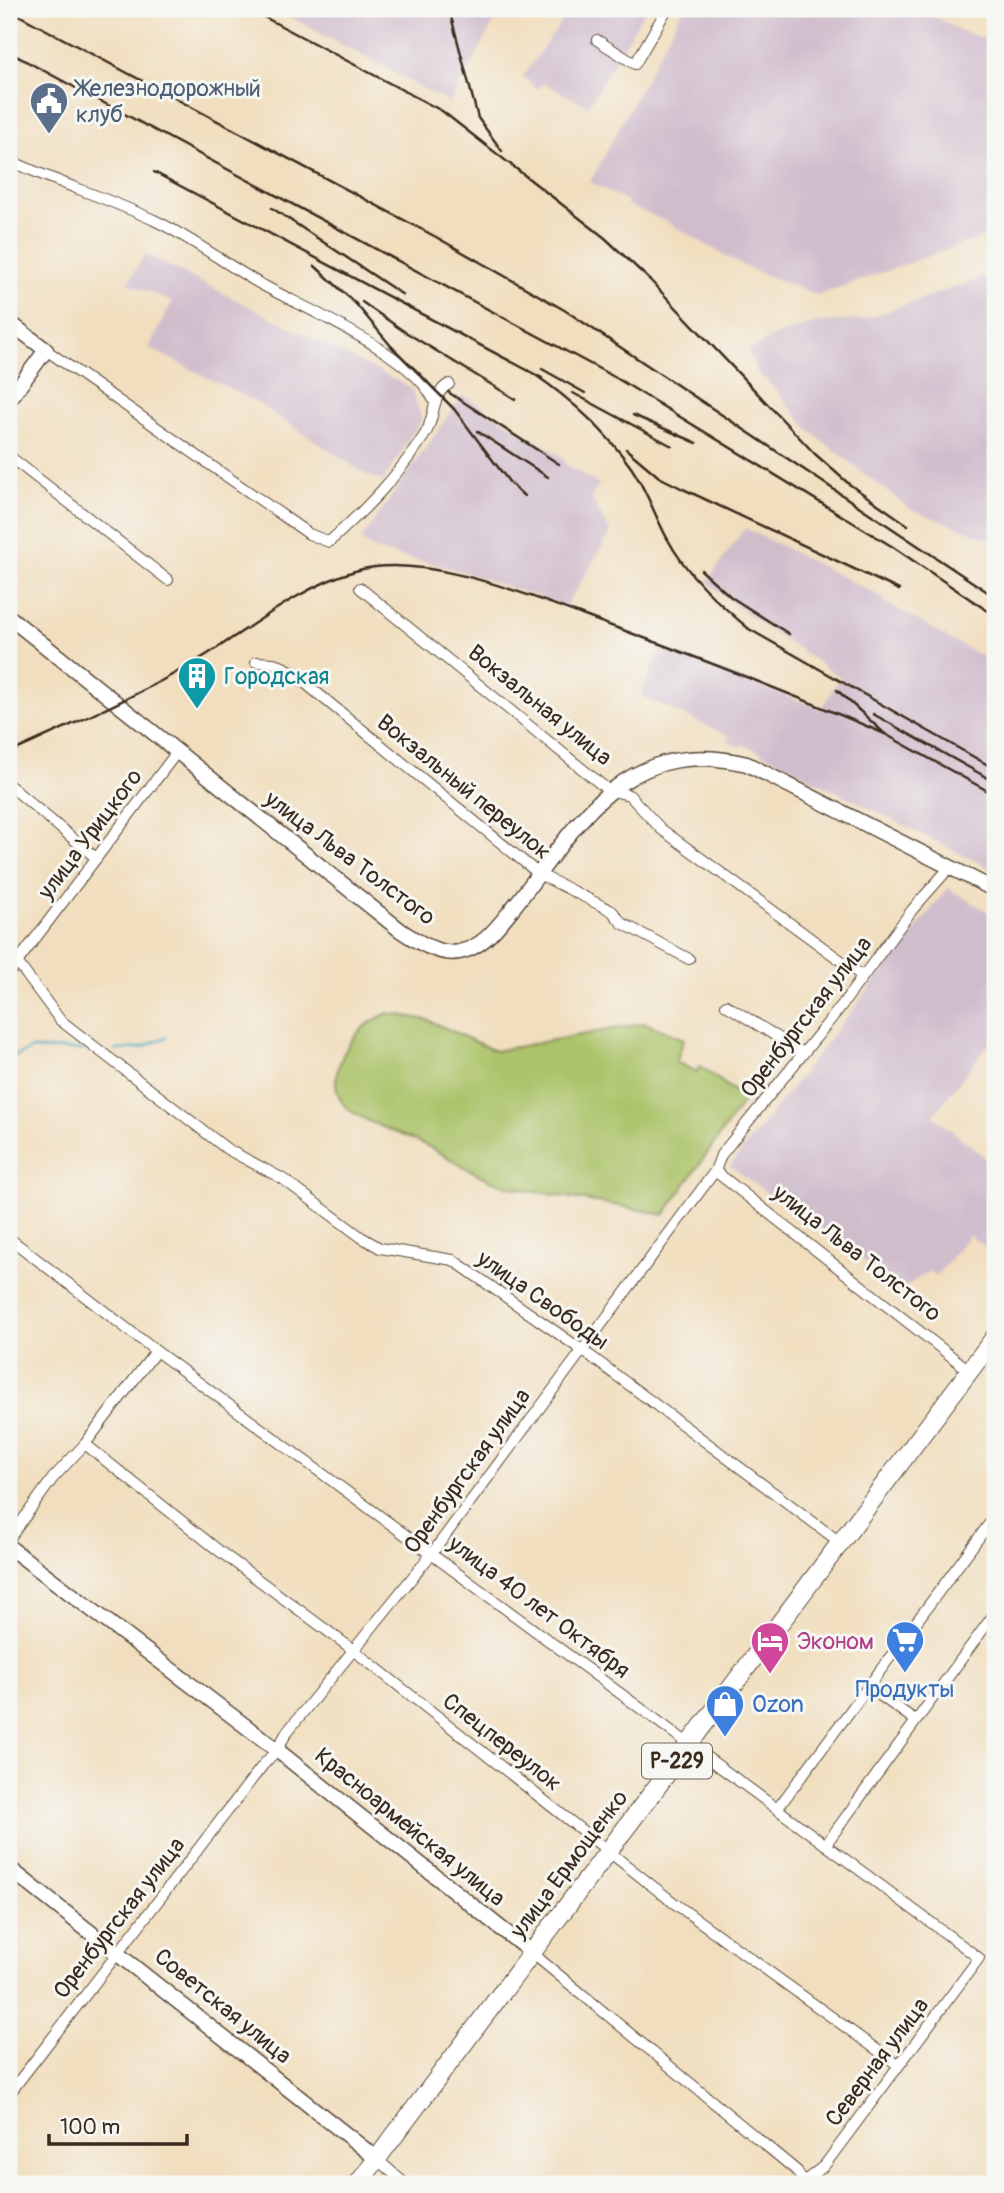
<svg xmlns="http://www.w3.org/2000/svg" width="1004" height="2193" font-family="Pangolin,sans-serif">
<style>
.industrial{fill:#d0bdcc}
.green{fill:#abc369;stroke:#737644;stroke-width:2}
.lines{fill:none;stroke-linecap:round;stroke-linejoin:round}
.stream{stroke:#40a9c0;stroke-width:2.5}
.street-casing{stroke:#564536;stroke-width:12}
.secondary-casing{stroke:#564536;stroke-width:17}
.highway-casing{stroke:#564536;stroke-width:20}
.street{stroke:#fff;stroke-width:10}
.secondary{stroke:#fff;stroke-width:14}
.highway{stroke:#fff;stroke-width:18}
.rail{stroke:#3b2a1e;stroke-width:2.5}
.labels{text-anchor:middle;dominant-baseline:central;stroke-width:6;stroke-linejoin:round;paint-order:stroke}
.shield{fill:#f6f6f2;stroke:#73675e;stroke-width:2}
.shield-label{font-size:21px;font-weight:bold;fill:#3b2a1e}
.service-label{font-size:23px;fill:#4e5e75;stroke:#f6f6f2;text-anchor:start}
.culture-label{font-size:23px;fill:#0d838f;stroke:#f6f6f2;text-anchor:start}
.street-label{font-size:23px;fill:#3b2a1e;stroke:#f6f6f2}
.hotel-label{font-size:23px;fill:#b23c85;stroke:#f6f6f2;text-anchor:start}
.shop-label{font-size:23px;fill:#366cbe;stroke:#f6f6f2}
</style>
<rect width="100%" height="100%" fill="#f6f6f2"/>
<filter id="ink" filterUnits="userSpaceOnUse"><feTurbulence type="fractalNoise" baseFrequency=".0143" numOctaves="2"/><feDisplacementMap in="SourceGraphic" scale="14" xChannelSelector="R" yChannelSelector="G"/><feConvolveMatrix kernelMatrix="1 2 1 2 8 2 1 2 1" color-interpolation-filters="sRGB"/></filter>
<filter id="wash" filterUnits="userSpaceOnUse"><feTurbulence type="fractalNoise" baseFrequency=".00686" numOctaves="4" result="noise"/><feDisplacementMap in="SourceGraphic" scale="28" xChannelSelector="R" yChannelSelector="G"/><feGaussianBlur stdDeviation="1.57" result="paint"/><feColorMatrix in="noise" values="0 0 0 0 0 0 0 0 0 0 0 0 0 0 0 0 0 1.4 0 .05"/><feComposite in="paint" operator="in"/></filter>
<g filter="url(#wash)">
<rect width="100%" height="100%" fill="#f1debe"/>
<g class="industrial">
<polygon points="275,9 501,9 450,103"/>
<polygon points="571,9 646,9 588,106 545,84 537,89 523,76"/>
<polygon points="683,9 921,9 959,30 995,43 995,233 818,295 747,268 661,219 627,205 628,202 590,182"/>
<polygon points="145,254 411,388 422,419 383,481 365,474 256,402 149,348 172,302 128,283"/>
<polygon points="995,273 995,541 910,509 811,432 767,380 759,375 748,351 778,334 820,322 865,319"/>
<polygon points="463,395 562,457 565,464 599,484 591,498 611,533 566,606 454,569 374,550 361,540"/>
<polygon points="745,528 884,598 883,601 995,664 995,871 813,780 788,765 742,744 740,747 727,741 729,736 640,695 662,648 821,709 840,677 745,613 707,582"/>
<polygon points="948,888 995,916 995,1036 933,1116 995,1165 995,1255 969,1235 936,1277 929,1271 902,1289 791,1206 789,1209 730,1166"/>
</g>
<path class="green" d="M388,1013L428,1020L495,1051L645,1023L684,1039L676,1062L697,1072L700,1066L745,1099L664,1215C614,1203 562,1198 512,1187C479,1179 455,1160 425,1145C407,1136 355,1119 344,1105C335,1093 334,1079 339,1065C349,1038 363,1024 388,1013Z"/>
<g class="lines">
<g class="stream">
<polyline points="116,1050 140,1048 166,1037"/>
<polyline points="9,1059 31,1049 84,1050"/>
</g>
</g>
</g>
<g filter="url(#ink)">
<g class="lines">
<g class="street-casing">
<g id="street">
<polyline points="597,40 635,64 667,9"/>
<path d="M9,160C57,183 108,198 156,221C191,238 223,262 257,282C301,307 417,355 435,403"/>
<path d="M46,350L309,534L329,542C366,509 397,477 424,436C436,419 430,395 449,384"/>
<polyline points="9,456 168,580"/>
<polyline points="360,588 608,790 629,795 661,829 862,976"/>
<polyline points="256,662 274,663 289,670 539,874 612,911 622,923 689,959"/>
<polyline points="9,785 96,858"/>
<polyline points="17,962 60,1020 227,1149 283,1179 361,1237 380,1248 453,1260 589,1355 841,1543"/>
<polyline points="9,973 177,752"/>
<polyline points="726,1005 803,1053"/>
<polyline points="715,1171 970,1371"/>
<polyline points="9,1238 156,1351 979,1958 824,2166 801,2184"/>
<polyline points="85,1444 218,1550 352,1649 674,1903 898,2065"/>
<polyline points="9,1539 53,1478 85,1444 156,1351"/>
<polyline points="868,1687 915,1720"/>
<polyline points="778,1808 995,1516"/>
<polyline points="826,1844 995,1613"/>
<polyline points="532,1953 797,2171 803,2182"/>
<polyline points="9,2094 263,1765 277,1750 287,1732 433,1552 715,1171 721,1155 839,1009 912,910 950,867"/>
<polyline points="377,2159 405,2184"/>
</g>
</g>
<g class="secondary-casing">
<g id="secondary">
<polyline points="9,322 46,350 9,400"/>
<path d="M9,617L400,930C416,941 440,956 459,952C483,948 498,926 512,909C578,826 622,734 747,764L995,890"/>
<polyline points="9,1547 277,1750 532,1953"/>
<polyline points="9,1868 377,2159"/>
</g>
</g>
<g class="highway-casing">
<polyline id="highway" points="358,2184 995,1337"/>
</g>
<use href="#street" class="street"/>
<use href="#secondary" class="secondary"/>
<use href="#highway" class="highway"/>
<g class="rail">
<polyline points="249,9 442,111 605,238 649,279 815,454 849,484 908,525"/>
<polyline points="449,9 478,118 502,151"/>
<polyline points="9,10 436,237 566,311 995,597"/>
<polyline points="9,52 618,379 893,547 995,616"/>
<polyline points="154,172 542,378"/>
<polyline points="272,208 403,295"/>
<polyline points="315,266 356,304 391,346 454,409 510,483 524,496"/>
<polyline points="362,302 402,330 515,399"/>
<polyline points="542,369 585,393"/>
<path d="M534,374C572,400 603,428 630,466C646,488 654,514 667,538C686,574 718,603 749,629L995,769"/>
<polyline points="448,392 559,464"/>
<polyline points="573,393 672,446"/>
<polyline points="633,415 697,443"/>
<polyline points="477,431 548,477"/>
<polyline points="626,449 659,477 681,488 899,590"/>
<polyline points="701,570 731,597 789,634"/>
<polyline points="837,690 885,734 995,795"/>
<polyline points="873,714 995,782"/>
<path d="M9,753C73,724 138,696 198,660C248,630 299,587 355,571C428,549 549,604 620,629C709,662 798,696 885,734"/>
</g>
</g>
</g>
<defs>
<g id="civic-pin" transform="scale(2.0125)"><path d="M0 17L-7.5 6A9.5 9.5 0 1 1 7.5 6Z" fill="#5c6f8a" stroke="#f6f6f2"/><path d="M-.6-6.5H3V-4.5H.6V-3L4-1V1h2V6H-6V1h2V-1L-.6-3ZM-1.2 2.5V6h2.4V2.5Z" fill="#fff"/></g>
<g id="building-pin" transform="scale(2.0125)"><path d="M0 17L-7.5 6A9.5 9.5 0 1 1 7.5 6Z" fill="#0f9aa8" stroke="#f6f6f2"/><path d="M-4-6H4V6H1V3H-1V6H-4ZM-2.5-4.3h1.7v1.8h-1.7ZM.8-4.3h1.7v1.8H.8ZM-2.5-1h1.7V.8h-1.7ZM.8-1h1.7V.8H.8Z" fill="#fff"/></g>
<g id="supermarket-pin" transform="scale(2.0125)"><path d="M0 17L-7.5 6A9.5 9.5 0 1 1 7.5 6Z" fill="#3f7fe0" stroke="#f6f6f2"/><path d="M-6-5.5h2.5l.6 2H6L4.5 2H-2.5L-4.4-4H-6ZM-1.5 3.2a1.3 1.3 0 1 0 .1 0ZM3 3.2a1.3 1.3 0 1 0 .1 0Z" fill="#fff"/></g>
<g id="hotel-pin" transform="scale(2.0125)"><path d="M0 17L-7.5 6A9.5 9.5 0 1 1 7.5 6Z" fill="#d1479c" stroke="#f6f6f2"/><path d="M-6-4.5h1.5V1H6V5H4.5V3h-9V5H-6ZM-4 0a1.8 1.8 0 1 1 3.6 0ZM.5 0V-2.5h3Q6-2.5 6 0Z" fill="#fff"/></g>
<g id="shop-pin" transform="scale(2.0125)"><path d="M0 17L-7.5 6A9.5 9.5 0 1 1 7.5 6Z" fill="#3f7fe0" stroke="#f6f6f2"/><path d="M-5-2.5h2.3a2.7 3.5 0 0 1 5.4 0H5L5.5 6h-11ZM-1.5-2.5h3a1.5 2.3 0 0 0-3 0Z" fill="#fff"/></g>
</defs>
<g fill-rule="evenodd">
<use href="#civic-pin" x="49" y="101"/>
<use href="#building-pin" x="197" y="676"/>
<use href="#supermarket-pin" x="905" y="1640"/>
<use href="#hotel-pin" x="770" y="1641"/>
<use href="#shop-pin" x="725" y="1704"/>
</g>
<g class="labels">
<rect class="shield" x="642" y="1743.5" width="70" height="35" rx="5"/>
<g class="shield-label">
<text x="677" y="1761">Р-229</text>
</g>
<g class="service-label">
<text x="76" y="88">Железнодорожный<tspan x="76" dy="26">клуб</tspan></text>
</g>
<g class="culture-label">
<text x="224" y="676">Городская</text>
</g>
<g class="street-label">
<text transform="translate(540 705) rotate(39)">Вокзальная улица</text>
<text transform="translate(464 787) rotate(39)">Вокзальный переулок</text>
<text transform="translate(90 834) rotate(-53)">улица Урицкого</text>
<text transform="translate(350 858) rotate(37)">улица Льва Толстого</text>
<text transform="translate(806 1017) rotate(-52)">Оренбургская улица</text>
<text transform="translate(857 1253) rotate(38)">улица Льва Толстого</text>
<text transform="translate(543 1300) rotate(35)">улица Свободы</text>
<text transform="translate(467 1471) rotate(-54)">Оренбургская улица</text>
<text transform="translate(539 1607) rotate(37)">улица 40 лет Октября</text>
<text transform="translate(502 1742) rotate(38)">Спецпереулок</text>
<text transform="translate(410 1827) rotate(39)">Красноармейская улица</text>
<text transform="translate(569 1864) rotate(-53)">улица Ермощенко</text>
<text transform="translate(119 1918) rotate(-52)">Оренбургская улица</text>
<text transform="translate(223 2006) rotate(39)">Советская улица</text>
<text transform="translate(877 2062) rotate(-53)">Северная улица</text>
</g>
<g class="hotel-label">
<text x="797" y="1641">Эконом</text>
</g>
<g class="shop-label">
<text x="905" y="1689">Продукты</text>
<text x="752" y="1704" text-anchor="start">Ozon</text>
</g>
</g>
<rect width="1004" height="2193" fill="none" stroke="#f6f6f2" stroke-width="35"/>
<path d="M49 2134v10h138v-10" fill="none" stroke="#3b2a1e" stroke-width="3.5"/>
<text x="60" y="2134" font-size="21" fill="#3b2a1e" stroke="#f6f6f2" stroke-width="5" paint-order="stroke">100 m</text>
</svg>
